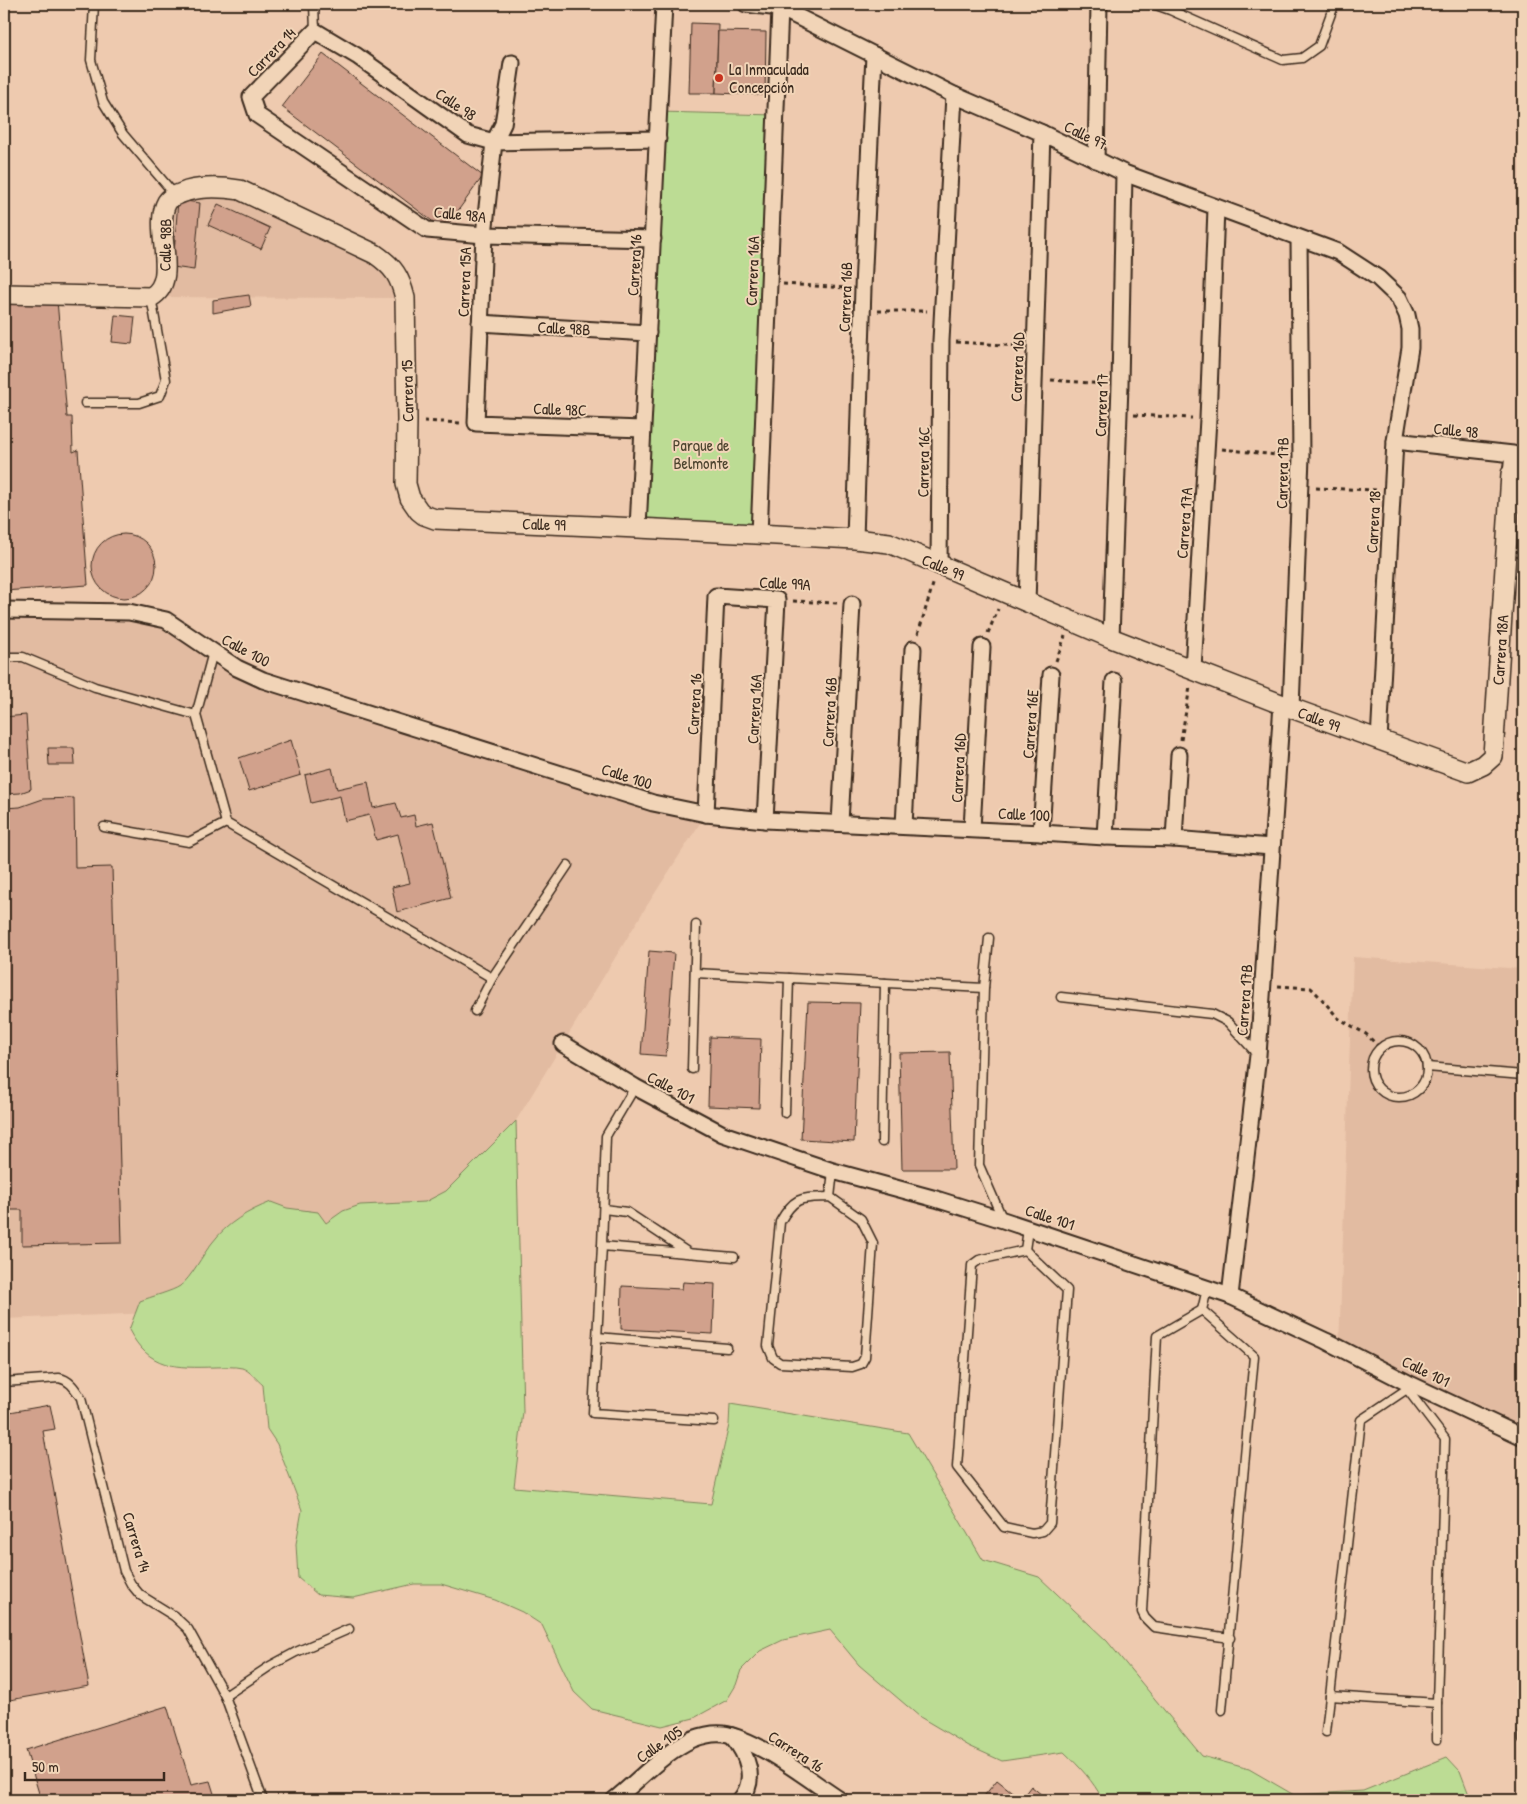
<svg xmlns="http://www.w3.org/2000/svg" width="1527" height="1804" font-family="'Patrick Hand',sans-serif">
<style>
.built{fill:#e2bba1;fill-rule:evenodd}
.green{fill:#bcdc94;stroke:#7c8359}
.building{fill:#d1a18c;stroke:#3b2a1e}
.lines{fill:none;stroke-linecap:round;stroke-linejoin:round}
.service-casing{stroke:#3b2a1e;stroke-width:11}
.minor-casing{stroke:#3b2a1e;stroke-width:19}
.tertiary-casing{stroke:#3b2a1e;stroke-width:22}
.path{stroke:#3b2a1e;stroke-width:3;stroke-dasharray:4 4;stroke-linecap:butt}
.service{stroke:#f1d4b7;stroke-width:8}
.minor{stroke:#f1d4b7;stroke-width:15}
.tertiary{stroke:#f1d4b7;stroke-width:19}
.poi-dot{fill:#c8321e;stroke:#f1d4b7;stroke-width:2}
.labels{text-anchor:middle;dominant-baseline:central;stroke-width:4;stroke-linejoin:round;paint-order:stroke}
.street-label{font-size:16px;fill:#3b2a1e;stroke:#f1d4b7}
.poi-label{font-size:16px;fill:#3b2a1e;stroke:#f1d4b7;text-anchor:start}
.park-label{font-size:16px;fill:#4e4530;stroke:#f1d4b7}
</style>
<rect width="100%" height="100%" fill="#eecaaf"/>
<filter id="ink" filterUnits="userSpaceOnUse"><feTurbulence type="fractalNoise" baseFrequency=".02" numOctaves="2"/><feDisplacementMap in="SourceGraphic" scale="10" xChannelSelector="R" yChannelSelector="G"/><feConvolveMatrix kernelMatrix="1 2 1 2 8 2 1 2 1" color-interpolation-filters="sRGB"/></filter>
<g filter="url(#ink)">
<g class="built">
<polygon points="221,187 375,254 405,298 151,297 154,295 165,209"/>
<polygon points="1523,244 1523,305 1516,289 1514,261"/>
<polygon points="4,610 166,620 237,668 706,814 646,907 365,1369 201,1311 4,1319"/>
<path d="M1353,957L1523,969V1437L1339,1348ZM1404,1040L1415,1045L1424,1055L1427,1067L1425,1080L1417,1091L1406,1097H1393L1381,1091L1373,1081L1370,1068L1373,1056L1379,1047L1391,1041Z"/>
</g>
<g class="green">
<polygon points="659,112 775,115 759,535 638,528"/>
<path d="M516,1121L523,1412L514,1487L711,1504L729,1425L730,1404L908,1433L983,1560L1039,1577L1107,1641L1202,1756L1249,1769L1294,1795L1363,1791L1447,1757L1460,1771L1471,1800H1103C1093,1781 1080,1767 1064,1752L1002,1761L969,1746L920,1717L859,1665L830,1630L783,1640L760,1651L741,1670L736,1685L727,1700L694,1718L662,1726L592,1709L574,1692L542,1625L522,1612L495,1600L441,1584H414L353,1598L318,1595L298,1578L296,1544L302,1510L277,1444L267,1429L263,1385C257,1380 249,1370 242,1368C234,1366 223,1367 215,1367C176,1368 149,1369 129,1330L140,1301C150,1297 173,1291 180,1286C192,1277 202,1255 212,1243C227,1223 248,1211 271,1202L287,1208L318,1212L326,1223L343,1211L360,1205L425,1202L446,1191Z"/>
</g>
<g class="building">
<polygon points="691,23 718,24 716,93 689,93"/>
<polygon points="718,31 766,32 765,95 716,93"/>
<polygon points="323,54 483,176 444,230 282,107"/>
<polygon points="178,200 200,203 194,270 173,267"/>
<polygon points="218,204 270,228 261,249 208,225"/>
<polygon points="249,295 251,306 213,313 213,300"/>
<polygon points="57,300 67,417 72,417 73,452 78,450 88,585 4,591 4,303"/>
<polygon points="115,315 135,317 132,344 112,342"/>
<circle cx="124" cy="566" r="32"/>
<polygon points="26,715 31,789 20,793 4,794 4,717"/>
<polygon points="291,740 301,775 249,791 239,758"/>
<polygon points="48,748 74,748 75,765 49,765"/>
<polygon points="332,768 337,789 368,782 373,808 396,803 401,818 414,815 416,826 433,822 451,898 397,912 392,887 410,883 398,834 376,840 369,815 345,821 340,796 311,803 305,775"/>
<polygon points="74,798 75,868 112,867 122,1243 22,1245 22,1210 4,1210 4,808 20,807 43,799"/>
<polygon points="649,951 674,953 666,1056 641,1054"/>
<polygon points="808,1002 860,1003 854,1142 801,1139"/>
<polygon points="710,1037 761,1039 759,1108 708,1106"/>
<polygon points="950,1052 954,1169 902,1169 899,1053"/>
<polygon points="683,1282 715,1284 713,1334 621,1329 622,1286 682,1289"/>
<polygon points="50,1405 55,1429 43,1431 89,1686 4,1701 4,1413"/>
<polygon points="167,1706 191,1785 210,1781 216,1800 41,1800 26,1750"/>
<polygon points="997,1780 1021,1799 1031,1786 1048,1800 981,1800"/>
</g>
<g class="lines">
<g class="service-casing">
<g id="service">
<polyline points="94,4 91,60 103,102 123,134 175,195"/>
<polyline points="314,4 315,31"/>
<polyline points="1153,4 1170,10 1283,60 1302,58 1319,46 1333,8"/>
<polyline points="85,403 139,403 160,396 166,380 151,297"/>
<polyline points="213,652 196,715 226,823 492,978"/>
<polyline points="4,657 23,657 95,687 196,715"/>
<polyline points="104,827 189,842 226,823"/>
<polyline points="989,938 984,988 979,1165 1003,1220"/>
<polyline points="695,973 984,988"/>
<polyline points="1061,997 1212,1014 1228,1022 1257,1054"/>
<polyline points="475,1011 492,978 568,865"/>
<circle cx="1399" cy="1069" r="28"/>
<polyline points="1427,1067 1523,1075"/>
<polyline points="692,1069 696,925"/>
<polyline points="635,1087 606,1136 602,1246 593,1413 714,1421"/>
<polyline points="785,1113 789,978"/>
<polyline points="882,1142 885,983"/>
<path d="M830,1197L861,1219L873,1243L865,1357L861,1364L852,1367L780,1363L773,1358L768,1346L780,1222C795,1195 802,1198 830,1197Z"/>
<polyline points="830,1197 833,1171"/>
<polyline points="604,1209 627,1212 689,1253"/>
<polyline points="602,1246 734,1257"/>
<polygon points="1025,1250 1067,1290 1050,1523 1043,1531 1032,1533 1004,1527 957,1467 972,1265 979,1260"/>
<polyline points="1025,1250 1028,1229"/>
<polyline points="1207,1289 1202,1310 1254,1356 1222,1710"/>
<polyline points="1202,1310 1157,1336 1142,1612 1145,1618 1154,1627 1230,1638"/>
<polyline points="597,1337 727,1348"/>
<path d="M4,1382L59,1378C70,1380 75,1389 81,1398L124,1571L131,1584L140,1595L174,1616L188,1629L225,1696L263,1800"/>
<polyline points="1407,1389 1445,1439 1437,1703 1437,1740"/>
<polyline points="225,1696 270,1666 296,1652 349,1629"/>
<polyline points="1330,1696 1437,1703"/>
<polyline points="1326,1732 1361,1420 1407,1389 1408,1383"/>
<polyline points="1523,1733 1523,1739"/>
</g>
</g>
<g class="minor-casing">
<g id="minor">
<polyline points="746,4 780,8 954,95 1042,133 1124,173 1338,252 1378,278 1399,298 1407,315 1410,329 1410,348 1395,441 1379,741"/>
<polyline points="512,63 503,124 494,142 484,235 476,423 642,429"/>
<polyline points="1096,160 1099,4"/>
<polyline points="653,239 484,235 427,230 257,115 251,97 315,31 357,56 468,135 494,142 658,139"/>
<polyline points="480,323 648,333"/>
<polyline points="1395,441 1513,454 1511,474"/>
<polyline points="638,528 664,4"/>
<polyline points="759,535 780,8"/>
<polyline points="855,539 863,288 874,55"/>
<polyline points="939,566 941,341 954,95"/>
<polyline points="1027,603 1042,133"/>
<polyline points="4,610 129,612 166,620 237,668 263,680 653,803 706,814 765,820 1041,833 1105,837 1174,839 1271,847"/>
<polyline points="1111,638 1120,385 1124,173"/>
<polyline points="1193,669 1208,419 1216,208"/>
<polyline points="1291,708 1301,457 1299,239"/>
<polyline points="706,814 716,596 777,600 765,820"/>
<polyline points="840,823 852,604"/>
<polyline points="904,826 913,649"/>
<polyline points="972,829 982,647"/>
<polyline points="1041,833 1051,675"/>
<polyline points="1105,837 1114,681"/>
<polyline points="1174,839 1179,755"/>
<polyline points="563,1044 635,1087 723,1134 833,1171 936,1199 1003,1220 1230,1296 1326,1341 1408,1383 1523,1437"/>
<polyline points="1230,1296 1258,1055 1282,704"/>
<path d="M732,1736C747,1754 758,1780 740,1800"/>
<path d="M614,1800C638,1781 665,1751 693,1739C701,1736 714,1733 723,1734C758,1739 809,1780 840,1800"/>
</g>
</g>
<g class="tertiary-casing">
<path id="tertiary" d="M4,294L151,297C181,280 152,228 167,202C171,196 180,194 187,191C205,186 222,187 240,190L375,254C394,267 400,277 405,298L407,420L406,484L410,498L419,511L424,515L435,519L638,528L855,539L889,543L1111,638L1291,708L1468,772L1483,765L1493,756L1511,474L1523,476"/>
</g>
<g class="path">
<polyline points="783,284 847,288"/>
<polyline points="878,311 927,311"/>
<polyline points="956,342 1020,346"/>
<polyline points="1051,380 1104,384"/>
<polyline points="1134,415 1192,418"/>
<polyline points="424,421 460,423"/>
<polyline points="1222,449 1285,456"/>
<polyline points="1316,488 1377,490"/>
<polyline points="793,601 837,603"/>
<polyline points="988,633 998,609"/>
<polyline points="918,634 934,581"/>
<polyline points="1056,661 1065,636"/>
<polyline points="1181,740 1190,687"/>
<polyline points="1278,986 1311,988 1321,998 1338,1018 1366,1034 1379,1047"/>
</g>
<use href="#service" class="service"/>
<use href="#minor" class="minor"/>
<use href="#tertiary" class="tertiary"/>
</g>
</g>
<circle class="poi-dot" cx="719" cy="78" r="5"/>
<g class="labels">
<g class="street-label">
<text transform="translate(271 52) rotate(-46)">Carrera 14</text>
<text transform="translate(456 104) rotate(34)">Calle 98</text>
<text transform="translate(1086 135) rotate(26)">Calle 97</text>
<text transform="translate(460 214) rotate(6)">Calle 98A</text>
<text transform="translate(165 245) rotate(-89)">Calle 98B</text>
<text transform="translate(634 265) rotate(-87)">Carrera 16</text>
<text transform="translate(752 271) rotate(-88)">Carrera 16A</text>
<text transform="translate(464 282) rotate(-88)">Carrera 15A</text>
<text transform="translate(845 297) rotate(-88)">Carrera 16B</text>
<text transform="translate(564 328) rotate(3)">Calle 98B</text>
<text transform="translate(1017 367) rotate(-88)">Carrera 16D</text>
<text transform="translate(407 391) rotate(-91)">Carrera 15</text>
<text transform="translate(1101 405) rotate(-88)">Carrera 17</text>
<text transform="translate(560 409) rotate(2)">Calle 98C</text>
<text transform="translate(1456 430) rotate(6)">Calle 98</text>
<text transform="translate(923 462) rotate(-89)">Carrera 16C</text>
<text transform="translate(1282 473) rotate(-89)">Carrera 17B</text>
<text transform="translate(1373 522) rotate(-87)">Carrera 18</text>
<text transform="translate(1184 523) rotate(-86)">Carrera 17A</text>
<text transform="translate(544 524) rotate(2)">Calle 99</text>
<text transform="translate(943 567) rotate(23)">Calle 99</text>
<text transform="translate(785 583) rotate(3)">Calle 99A</text>
<text transform="translate(246 650) rotate(28)">Calle 100</text>
<text transform="translate(1500 650) rotate(-86)">Carrera 18A</text>
<text transform="translate(694 704) rotate(-87)">Carrera 16</text>
<text transform="translate(754 709) rotate(-87)">Carrera 16A</text>
<text transform="translate(829 712) rotate(-87)">Carrera 16B</text>
<text transform="translate(1319 719) rotate(21)">Calle 99</text>
<text transform="translate(1030 724) rotate(-86)">Carrera 16E</text>
<text transform="translate(958 768) rotate(-87)">Carrera 16D</text>
<text transform="translate(627 776) rotate(18)">Calle 100</text>
<text transform="translate(1024 814) rotate(3)">Calle 100</text>
<text transform="translate(1244 1000) rotate(-86)">Carrera 17B</text>
<text transform="translate(671 1087) rotate(28)">Calle 101</text>
<text transform="translate(1050 1217) rotate(18)">Calle 101</text>
<text transform="translate(1426 1371) rotate(26)">Calle 101</text>
<text transform="translate(137 1542) rotate(73)">Carrera 14</text>
<text transform="translate(659 1744) rotate(-35)">Calle 105</text>
<text transform="translate(796 1751) rotate(33)">Carrera 16</text>
</g>
<g class="poi-label">
<text x="729" y="69">La Inmaculada<tspan x="729" dy="18">Concepción</tspan></text>
</g>
<g class="park-label">
<text x="701" y="445">Parque de<tspan x="701" dy="18">Belmonte</tspan></text>
</g>
</g>
<rect width="1527" height="1804" fill="none" stroke="#f1d4b7" stroke-width="20"/>
<rect x="10" y="10" width="1507" height="1784" fill="none" stroke="#3b2a1e" stroke-width="2" filter="url(#ink)"/>
<path d="M25 1772v8h139v-8" fill="none" stroke="#3b2a1e" stroke-width="2.5"/>
<text x="32" y="1772" font-size="15" fill="#3b2a1e" stroke="#f1d4b7" stroke-width="4" paint-order="stroke">50 m</text>
</svg>
